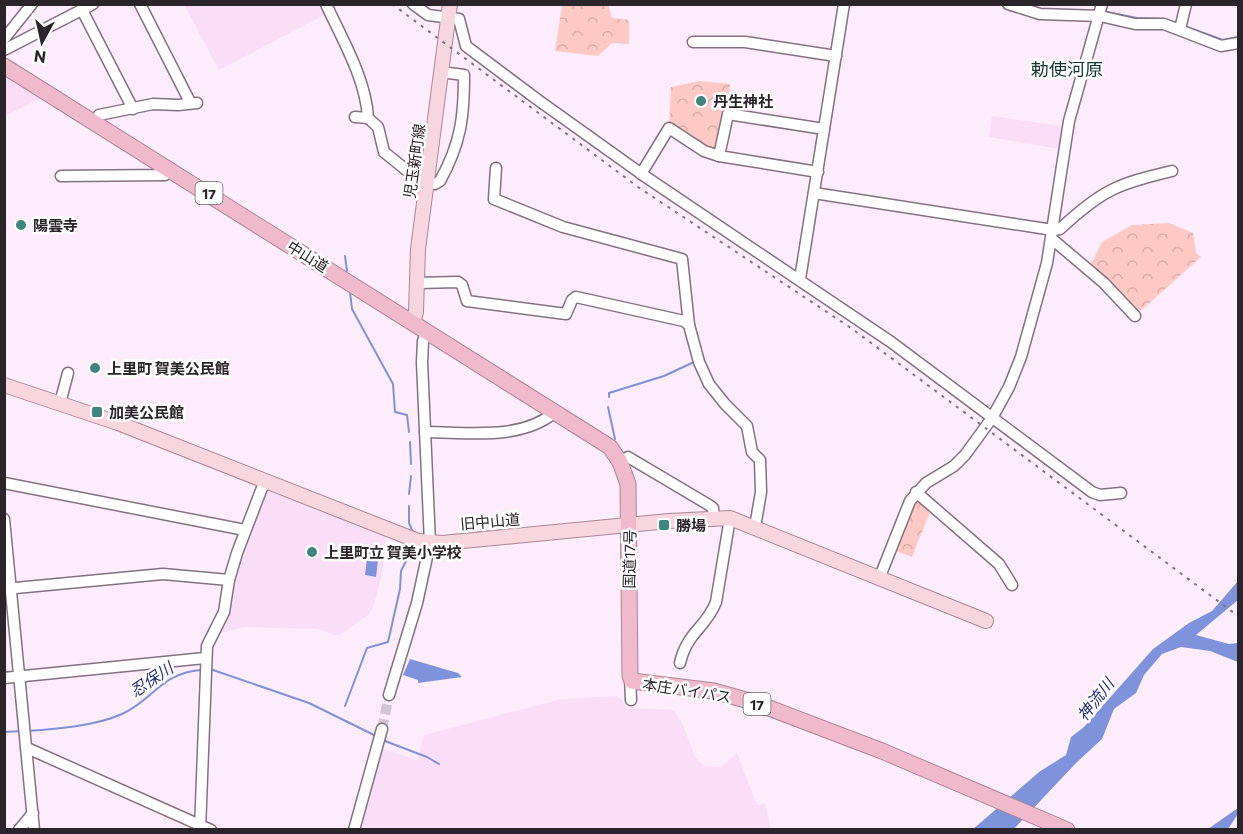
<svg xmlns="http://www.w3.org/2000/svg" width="1243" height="834" font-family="Commissioner,'Noto Sans JP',sans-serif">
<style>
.built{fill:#fadef7}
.forest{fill:url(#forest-crowns)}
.water{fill:#7f92dc}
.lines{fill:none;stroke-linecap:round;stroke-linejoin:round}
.stream{stroke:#7f92dc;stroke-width:2}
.minor-tunnel{stroke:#d3c4d2;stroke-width:10;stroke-dasharray:10 5;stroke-linecap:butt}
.minor-casing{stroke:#847182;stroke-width:13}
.major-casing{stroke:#ac8694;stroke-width:16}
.highway-casing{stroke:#ac8694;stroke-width:17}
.minor{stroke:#fff;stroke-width:10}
.major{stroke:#f7d6e0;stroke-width:14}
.highway{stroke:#f1bacc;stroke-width:15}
.rail{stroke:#7f747e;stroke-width:2;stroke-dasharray:3 6;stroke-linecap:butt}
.poi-dot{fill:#3e857e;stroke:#fff;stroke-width:2}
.labels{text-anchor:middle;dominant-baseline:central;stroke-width:5;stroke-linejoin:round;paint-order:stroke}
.shield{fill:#fff;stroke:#6b666b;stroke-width:1.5}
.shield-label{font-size:14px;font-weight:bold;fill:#2c242b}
.poi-label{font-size:15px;font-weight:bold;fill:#2c242b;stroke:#fff;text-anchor:start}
.street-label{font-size:15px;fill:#2c242b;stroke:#fff}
.water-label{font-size:16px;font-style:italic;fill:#252e84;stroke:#fff}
.quarter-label{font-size:18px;fill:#143633;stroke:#fff}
</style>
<defs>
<pattern id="forest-crowns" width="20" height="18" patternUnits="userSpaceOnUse" patternTransform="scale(1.5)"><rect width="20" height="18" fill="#fec9c4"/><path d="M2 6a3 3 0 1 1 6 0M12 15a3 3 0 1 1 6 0" fill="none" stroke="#daaca9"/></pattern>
</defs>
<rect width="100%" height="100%" fill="#fdecfc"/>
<g class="built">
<polygon points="324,4 326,14 219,70 184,5"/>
<polygon points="5,74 42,98 5,116"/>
<polygon points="992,116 1068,127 1065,150 989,137"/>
<polygon points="265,487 386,535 382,574 373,608 368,615 342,634 334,635 318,629 243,627 215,635"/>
<polygon points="615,696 621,699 627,708 674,710 683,725 695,757 704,766 721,767 737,753 757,805 765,803 771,829 358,830 381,748 417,760 424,735 562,699"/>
</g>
<g class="forest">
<polygon points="562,5 608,5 612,18 629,20 629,44 612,43 598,56 555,51"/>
<polygon points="699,81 730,84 728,114 719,156 669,128 671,87"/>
<polygon points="1169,223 1193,233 1196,253 1201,257 1135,316 1088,270 1102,242 1132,225"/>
<polygon points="915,498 932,507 912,557 893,550"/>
</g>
<g class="water">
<polygon points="368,550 379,552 376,577 365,575"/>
<polygon points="1238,581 1238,600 1196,635 1229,644 1238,643 1238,662 1210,651 1181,647 1162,654 1144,675 1136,693 1114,709 1102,739 1076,763 1014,829 972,830 1039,772 1066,755 1071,737 1084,727 1153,649 1189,623 1212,611"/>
<polygon points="410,659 458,673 462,677 418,683 418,680 403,675"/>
<polygon points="1238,808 1238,814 1228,829 1208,829"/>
</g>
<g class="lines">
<g class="stream">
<polyline points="1107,12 1137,18 1164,19 1176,23"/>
<polyline points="1187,27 1223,40 1238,37"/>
<polyline points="345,256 347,271"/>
<polyline points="350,292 352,309 393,384 395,412 407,415 409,432"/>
<polyline points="609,397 609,393 664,376 694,362"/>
<polyline points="608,407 615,439"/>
<polyline points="410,442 411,464"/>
<polyline points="409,494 411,476"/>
<polyline points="409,506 409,523 413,532"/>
<polyline points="210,669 309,703 374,735"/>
<polyline points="345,706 367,648 388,642 400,589 401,571 413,547"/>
<path d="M27,731C57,729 95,726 122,714C153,700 161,673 201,670"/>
<polyline points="4,732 22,731"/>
<polyline points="385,741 427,757 439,764"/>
</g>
<polyline class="minor-tunnel" points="382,729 389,695"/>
<g class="minor-casing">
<g id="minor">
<polyline points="140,4 190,102"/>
<path d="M326,4C342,39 366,79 368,118L378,127L384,152L421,182L435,184L440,181C461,143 464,117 464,75L441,72"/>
<polyline points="413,4 428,15 459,19 466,46 538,100 643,175 891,342 1092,492 1100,495 1121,493"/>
<polyline points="1008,4 1040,14 1100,16 1135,24 1164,24 1221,46 1238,43"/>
<polyline points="82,10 133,109"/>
<polyline points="1180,29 1186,4"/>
<polyline points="4,39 32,4"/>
<polyline points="693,42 745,42 836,56"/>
<polyline points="4,50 93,4"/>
<polyline points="355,117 368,118"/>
<polyline points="95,122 99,115 153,104 178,105 197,103"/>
<polyline points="719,156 728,114 824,129"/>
<polyline points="496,168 494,199 563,227 682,259 689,325"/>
<polyline points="641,174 669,128 704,151 719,156 818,172"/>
<polyline points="61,176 165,175 170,168"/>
<path d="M814,193L1053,230L1060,229C1102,190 1117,184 1172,171"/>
<polyline points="1052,239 1104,283 1135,316"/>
<polyline points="800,279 844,4"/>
<polyline points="417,283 458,282 462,285 467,301 566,314 572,300 576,297 684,321 689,325 699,362 709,384 725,404 747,426 752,452 760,460 761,492 755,527"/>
<polyline points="60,403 68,373"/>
<path d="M425,432C467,432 521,441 555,412"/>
<polyline points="628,457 709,505 713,508 714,520"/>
<polyline points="4,483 245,530"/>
<polyline points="916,492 999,564 1012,585"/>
<polyline points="4,519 34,830"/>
<polyline points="879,579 910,501 926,483 954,466 965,455 992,418 1009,387 1021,357 1047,263 1069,121 1102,4"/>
<polyline points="5,589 163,574 229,580"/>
<path d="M680,663C687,632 706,628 716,602L730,518"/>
<polyline points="630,676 631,700"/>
<polyline points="4,678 205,658"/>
<polyline points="389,695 417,603 430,543 422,362 423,341 427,331"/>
<polyline points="27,748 211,830"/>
<polyline points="19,830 33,813"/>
<polyline points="200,830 207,646 224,612 229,580 237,553 265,480"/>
<polyline points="354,830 382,729"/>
</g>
</g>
<g class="major-casing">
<g id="major">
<polyline points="413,322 416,312 418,249 450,4"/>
<polyline points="4,385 118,423 418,541 442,543 669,521 730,518 986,621"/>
</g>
</g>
<g class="highway-casing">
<polyline id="highway" points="4,66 610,447 620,462 628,484 630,676 632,681 714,691 756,703 882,751 1067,830"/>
</g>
<use href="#minor" class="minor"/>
<use href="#major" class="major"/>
<use href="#highway" class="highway"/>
<polyline class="rail" points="392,4 638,187 851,328 1238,616"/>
</g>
<g class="poi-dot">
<circle cx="701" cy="101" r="6"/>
<circle cx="21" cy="225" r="6"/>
<circle cx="95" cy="368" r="6"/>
<rect x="91" y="406" width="12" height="12" rx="3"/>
<rect x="658" y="519" width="12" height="12" rx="3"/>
<circle cx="312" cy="552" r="6"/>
</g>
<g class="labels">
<g class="shield">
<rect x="195.5" y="182" width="27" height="22" rx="4.5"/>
<rect x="743.5" y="693" width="27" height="22" rx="4.5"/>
</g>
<g class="shield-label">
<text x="209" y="193">17</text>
<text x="757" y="704">17</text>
</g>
<g class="poi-label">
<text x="713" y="101">丹生神社</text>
<text x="33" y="225">陽雲寺</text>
<text x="107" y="368">上里町 賀美公民館</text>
<text x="109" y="412">加美公民館</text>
<text x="676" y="525">勝場</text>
<text x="324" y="552">上里町立 賀美小学校</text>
</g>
<g class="street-label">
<text transform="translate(414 161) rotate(-82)">児玉新町線</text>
<text transform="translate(308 256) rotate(32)">中山道</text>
<text transform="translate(490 521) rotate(-5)">旧中山道</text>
<text transform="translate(629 559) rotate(-89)">国道17号</text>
<text transform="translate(687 690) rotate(9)">本庄バイパス</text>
</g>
<g class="water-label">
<text transform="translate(151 679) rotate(-34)">忍保川</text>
<text transform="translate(1095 699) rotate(-52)">神流川</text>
</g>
<g class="quarter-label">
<text x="1067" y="69">勅使河原</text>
</g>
</g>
<rect width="1243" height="834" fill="none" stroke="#2c242b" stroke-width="12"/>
<g transform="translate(42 42) rotate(188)" stroke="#ffffff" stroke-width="4.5" paint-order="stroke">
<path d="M0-4.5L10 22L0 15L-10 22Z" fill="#2c242b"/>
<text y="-9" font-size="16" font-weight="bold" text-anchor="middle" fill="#2c242b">N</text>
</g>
</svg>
